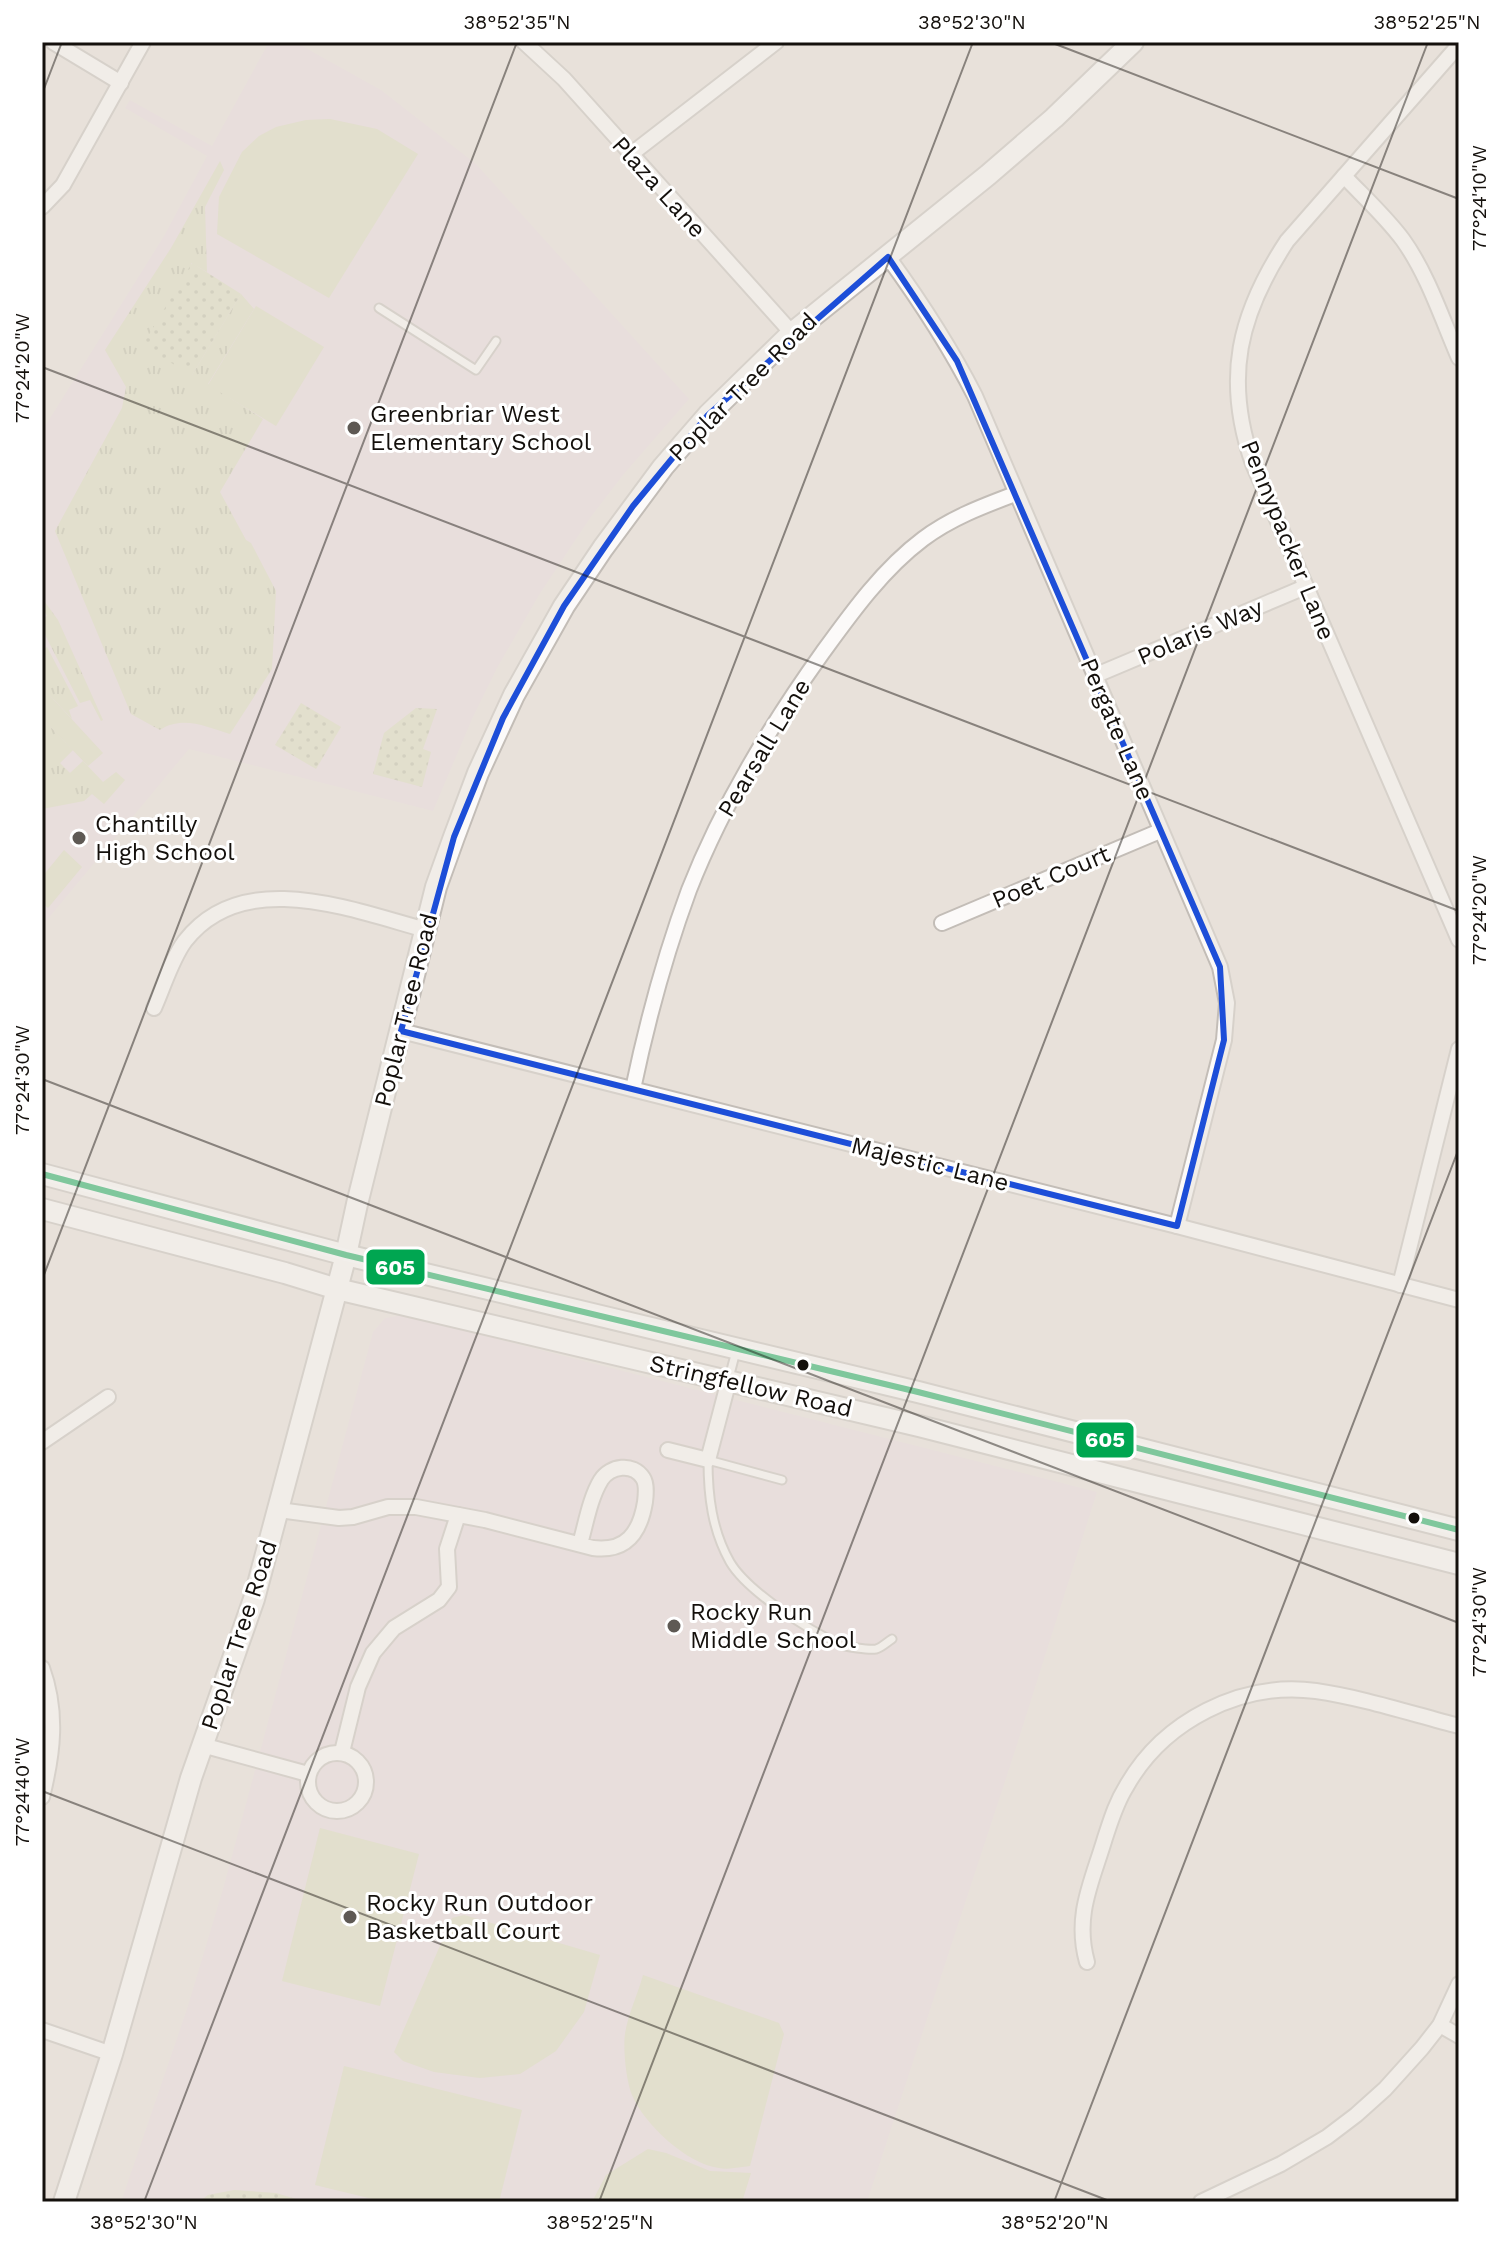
<svg xmlns="http://www.w3.org/2000/svg" width="1501" height="2244" font-family="'Work Sans',sans-serif">
<style>
.education{fill:#e9d9dd}
.grass{fill:url(#grass-tufts)}
.park{fill:url(#park-dots)}
.pitch{fill:#dbdbbc}
.lines{fill:none;stroke-linecap:round;stroke-linejoin:round}
.lane-casing{stroke:#c3bdb7;stroke-width:11}
.street-casing{stroke:#c3bdb7;stroke-width:18}
.secondary-casing{stroke:#c3bdb7;stroke-width:24}
.lane{stroke:#fcfaf9;stroke-width:7}
.street{stroke:#fcfaf9;stroke-width:14}
.secondary{stroke:#fcfaf9;stroke-width:20}
.bus-1-casing{stroke:#fff;stroke-width:12}
.bus-1{stroke:#00a651;stroke-width:6}
.marked{fill:none;stroke:#1d4ed8;stroke-width:6;stroke-linejoin:round}
.ticks{fill:none;stroke:#14100c;stroke-width:2;stroke-opacity:0.45}
.poi-dot{fill:#5e5954;stroke:#fff;stroke-width:3}
.bus-dot{fill:#14100c;stroke:#fff;stroke-width:3}
.labels{text-anchor:middle;dominant-baseline:central;stroke-width:6;stroke-linejoin:round;paint-order:stroke}
.street-label{font-size:24px;fill:#14100c;stroke:#fff}
.poi-label{font-size:24px;fill:#14100c;stroke:#fff;text-anchor:start}
.line-badge{stroke:#fff;stroke-width:3}
.badge-label{font-size:22px;text-anchor:middle;font-weight:bold;fill:#fff}
.neatline{fill:none;stroke:#14100c;stroke-width:3}
.ticks-label{font-size:20px;text-anchor:middle;fill:#14100c}
</style>
<defs>
<pattern id="grass-tufts" width="24" height="20" patternUnits="userSpaceOnUse" patternTransform="scale(2)"><rect width="24" height="20" fill="#dbdbbc"/><path d="M3 7l-1-3M5 7V3M7 7l1-3M15 17l-1-3M17 17v-4M19 17l1-3" fill="none" stroke="#bbbba0"/></pattern>
<pattern id="park-dots" width="8" height="8" patternUnits="userSpaceOnUse" patternTransform="scale(2)"><rect width="8" height="8" fill="#dbdbbc"/><path d="M2 2h.1M6 6h.1" fill="none" stroke="#bbbba0" stroke-width="1.8" stroke-linecap="round"/></pattern>
</defs>
<rect width="100%" height="100%" fill="#e8e1da"/>
<g class="education">
<polygon points="269,42 295,42 381,90 476,164 689,399 623,475 590,518 539,595 497,668 472,719 433,811 189,749 42,926 42,431 164,236 207,156 125,108 130,100 212,146"/>
<polygon points="403,1315 1097,1492 1012,1760 867,2202 121,2202 187,2009 223,1889 373,1332 385,1318"/>
</g>
<g class="grass">
<path d="M220,161L224,170L205,207L207,272L191,263L192,375L241,294L254,309L208,384L263,419L220,492L246,540L251,543L276,591L272,669L230,734C207,727 182,715 160,730L131,714L55,531L122,408L126,387L105,350L171,248Z"/>
<polygon points="42,598 58,620 103,720 101,721 90,700 80,703 42,629 42,619 47,616 42,607"/>
<polygon points="47,647 78,706 69,710 72,719 42,687 42,650"/>
<polygon points="42,718 73,750 60,763 70,773 83,761 103,782 116,772 125,780 104,804 92,794 84,801 42,809"/>
</g>
<g class="park">
<polygon points="192,263 241,294 192,375 142,346"/>
<polygon points="301,703 341,727 316,769 275,745"/>
<polygon points="416,708 437,709 423,749 431,752 422,787 373,774 384,733"/>
<polygon points="234,2190 276,2193 306,2202 199,2202 208,2195"/>
</g>
<g class="pitch">
<polygon points="330,119 377,129 418,154 329,298 217,234 219,197 242,152 259,136 276,127 306,120"/>
<polygon points="256,306 324,347 276,426 208,385"/>
<polygon points="42,687 103,753 88,766 42,718"/>
<polygon points="64,850 82,867 48,908 42,903 42,877"/>
<polygon points="320,1828 419,1854 380,2006 282,1981"/>
<polygon points="464,1915 600,1955 584,2012 556,2051 520,2074 480,2078 434,2072 403,2061 394,2052 452,1918"/>
<path d="M643,1975L779,2023L784,2034L750,2166C740,2167 729,2170 719,2168C687,2164 644,2124 632,2095C626,2080 623,2049 625,2034C628,2014 638,1994 643,1975Z"/>
<polygon points="344,2066 522,2110 499,2202 385,2202 315,2185"/>
<polygon points="648,2149 666,2153 710,2171 751,2173 742,2202 592,2202 606,2175"/>
</g>
<g class="lines">
<g class="lane-casing">
<g id="lane">
<polyline points="379,308 476,370 496,341"/>
<polyline points="729,1378 736,1351"/>
<path d="M782,1480L708,1460C708,1496 712,1530 730,1562C747,1591 808,1630 839,1644C845,1647 869,1650 876,1649C881,1648 887,1642 892,1639"/>
</g>
</g>
<g class="street-casing">
<g id="street">
<polyline points="53,42 121,83"/>
<polyline points="524,42 564,79 792,333"/>
<path d="M1459,45L1287,241C1239,314 1223,378 1253,464L1459,940"/>
<polyline points="630,155 776,42"/>
<path d="M1344,176C1364,197 1386,217 1403,240C1428,275 1442,319 1459,358"/>
<polyline points="42,207 63,185 143,42"/>
<path d="M888,257C920,301 950,347 975,396L1220,967L1227,1003L1224,1040L1177,1226"/>
<polyline points="1094,676 1305,587"/>
<polyline points="942,923 1160,831"/>
<path d="M154,1008C164,986 171,960 185,941C243,866 352,910 426,930"/>
<polyline points="401,1031 1177,1226 1459,1300"/>
<path d="M633,1089C647,1022 665,955 689,890C722,806 770,726 823,652C852,612 883,569 923,539C951,518 983,506 1015,494"/>
<polyline points="1400,1285 1459,1049"/>
<polyline points="42,1442 108,1397"/>
<polyline points="668,1450 708,1460 729,1380"/>
<path d="M279,1510L339,1518L353,1517L388,1507H416L485,1520L593,1548C626,1552 640,1533 645,1502C646,1494 647,1484 643,1478C633,1462 610,1466 601,1480C590,1498 586,1523 580,1544"/>
<path d="M42,1668C58,1712 53,1753 42,1797"/>
<polyline points="202,1745 308,1774"/>
<polyline points="342,1752 358,1687 373,1653 394,1628 439,1600 449,1587 447,1549 458,1515"/>
<circle cx="337" cy="1782" r="29"/>
<path d="M1087,1962C1074,1915 1092,1882 1105,1838C1111,1820 1116,1803 1126,1787C1163,1721 1241,1681 1316,1691C1364,1698 1412,1714 1459,1726"/>
<polyline points="1440,2025 1459,2036"/>
<polyline points="42,2030 112,2054"/>
<polyline points="1201,2202 1281,2164 1327,2137 1356,2115 1385,2089 1422,2048 1440,2025 1459,1984"/>
</g>
</g>
<g class="secondary-casing">
<g id="secondary">
<polyline points="42,1174 346,1255 918,1392 1459,1530"/>
<polyline points="42,1209 285,1273 337,1289 919,1426 1459,1564"/>
<polyline points="64,2202 112,2054 191,1778 254,1599 346,1255 357,1204 436,887 454,837 478,773 514,695 564,606 603,548 663,467 708,415 792,333 988,175 1054,118 1133,42"/>
</g>
</g>
<use href="#lane" class="lane"/>
<use href="#street" class="street"/>
<use href="#secondary" class="secondary"/>
<g class="bus-1-casing">
<polyline id="bus-1" points="42,1174 346,1255 918,1392 1459,1530"/>
</g>
<use href="#bus-1" class="bus-1"/>
</g>
<path d="M0 0H1501V2244H0ZM888,257L957,361L1220,967L1224,1040L1177,1226L401,1031L454,837L503,718L564,606L633,506L708,415Z" fill="#e8e1da" fill-opacity=".55" fill-rule="evenodd"/>
<path class="marked" d="M888,257L957,361L1220,967L1224,1040L1177,1226L401,1031L454,837L503,718L564,606L633,506L708,415Z"/>
<path class="ticks" d="M1050,42L1459,199M42,94L62,42M42,367L1459,911M42,1079L1459,1623M42,1280L517,42M42,1791L1112,2202M144,2202L973,42M599,2202L1428,42M1054,2202L1459,1148"/>
<g class="poi-dot">
<circle cx="354" cy="428" r="8"/>
<circle cx="79" cy="838" r="8"/>
<circle cx="674" cy="1626" r="8"/>
<circle cx="350" cy="1917" r="8"/>
</g>
<g class="bus-dot">
<circle cx="803" cy="1365" r="7"/>
<circle cx="1414" cy="1518" r="7"/>
</g>
<g class="labels">
<g class="street-label">
<text transform="translate(659 187) rotate(48)">Plaza Lane</text>
<text transform="translate(743 387) rotate(-45)">Poplar Tree Road</text>
<text transform="translate(1288 540) rotate(68)">Pennypacker Lane</text>
<text transform="translate(1200 632) rotate(-23)">Polaris Way</text>
<text transform="translate(1117 729) rotate(67)">Pergate Lane</text>
<text transform="translate(764 748) rotate(-59)">Pearsall Lane</text>
<text transform="translate(1051 877) rotate(-23)">Poet Court</text>
<text transform="translate(406 1010) rotate(-76)">Poplar Tree Road</text>
<text transform="translate(930 1164) rotate(14)">Majestic Lane</text>
<text transform="translate(751 1386) rotate(13)">Stringfellow Road</text>
<text transform="translate(239 1635) rotate(-72)">Poplar Tree Road</text>
</g>
<g class="poi-label">
<text x="370" y="414">Greenbriar West<tspan x="370" dy="28">Elementary School</tspan></text>
<text x="95" y="824">Chantilly<tspan x="95" dy="28">High School</tspan></text>
<text x="690" y="1612">Rocky Run<tspan x="690" dy="28">Middle School</tspan></text>
<text x="366" y="1903">Rocky Run Outdoor<tspan x="366" dy="28">Basketball Court</tspan></text>
</g>
</g>
<g class="line-badge">
<rect x="365" y="1248" width="61" height="38" rx="8" fill="#00a651"/>
<rect x="1075" y="1421" width="60" height="38" rx="8" fill="#00a651"/>
</g>
<g class="badge-label">
<text x="395" y="1275">605</text>
<text x="1105" y="1447">605</text>
</g>
<rect width="1501" height="2244" fill="none" stroke="#ffffff" stroke-width="88"/>
<rect x="44" y="44" width="1413" height="2156" class="neatline"/>
<g class="ticks-label">
<text x="517" y="29">38°52'35"N</text>
<text x="972" y="29">38°52'30"N</text>
<text x="1427" y="29">38°52'25"N</text>
<text transform="translate(1479 198) rotate(-90)" y="7">77°24'10"W</text>
<text transform="translate(22 368) rotate(-90)" y="7">77°24'20"W</text>
<text transform="translate(1479 910) rotate(-90)" y="7">77°24'20"W</text>
<text transform="translate(22 1080) rotate(-90)" y="7">77°24'30"W</text>
<text transform="translate(1479 1622) rotate(-90)" y="7">77°24'30"W</text>
<text transform="translate(22 1792) rotate(-90)" y="7">77°24'40"W</text>
<text x="144" y="2229">38°52'30"N</text>
<text x="600" y="2229">38°52'25"N</text>
<text x="1055" y="2229">38°52'20"N</text>
</g>
</svg>
